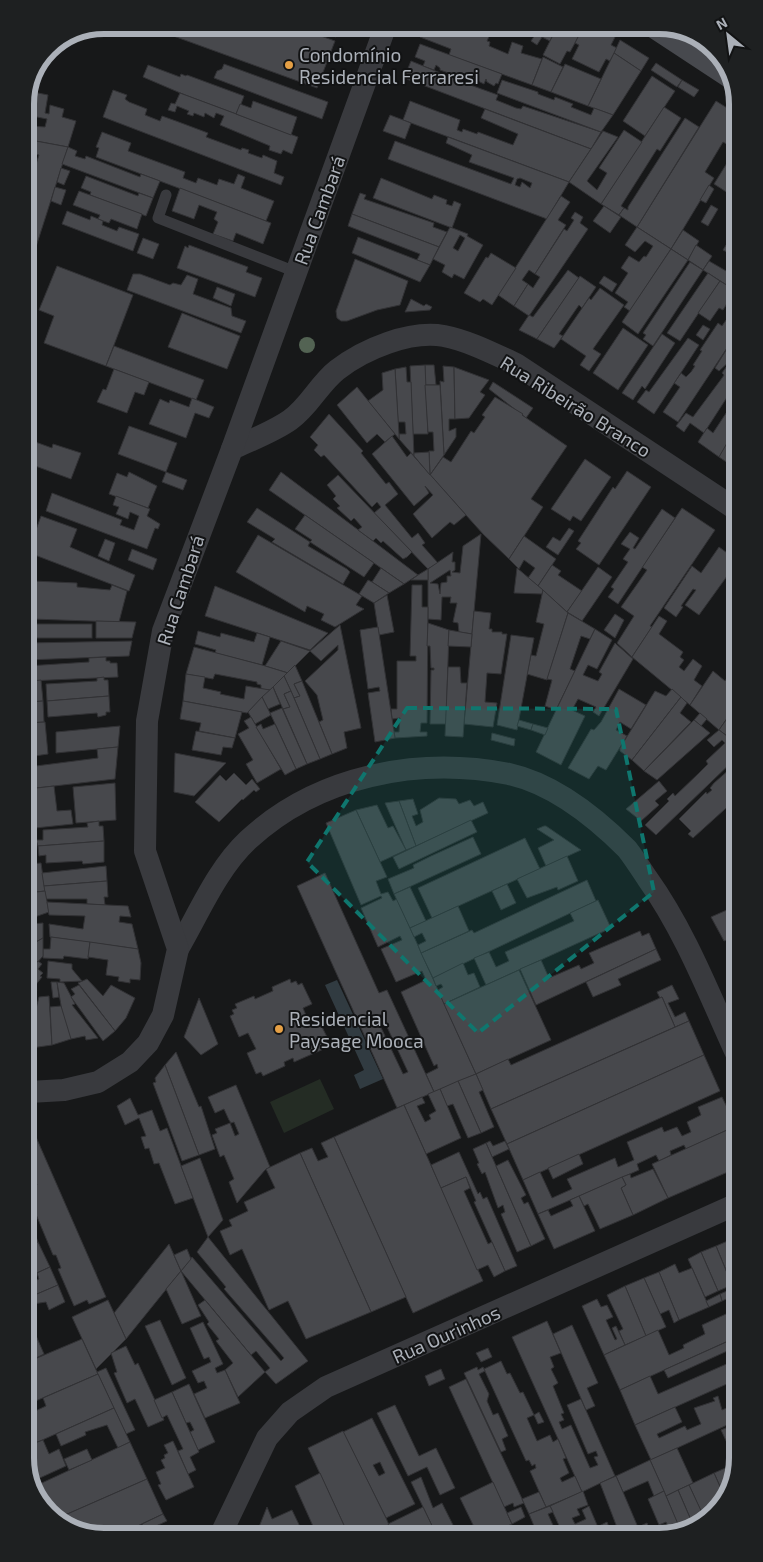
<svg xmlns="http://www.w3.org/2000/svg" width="763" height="1562" font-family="'Exo 2',sans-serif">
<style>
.pitch{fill:#242c24}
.water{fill:#313b41}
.building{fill:#47484c;stroke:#323235;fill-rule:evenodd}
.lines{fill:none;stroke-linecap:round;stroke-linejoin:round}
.lane{stroke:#393a3e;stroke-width:11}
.street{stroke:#393a3e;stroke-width:22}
.secondary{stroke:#47494e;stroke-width:28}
.tree{fill:#536353}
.marked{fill:#0f766e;fill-opacity:0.2;stroke:#0f766e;stroke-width:4;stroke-dasharray:10 6;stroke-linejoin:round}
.poi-dot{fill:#e49f45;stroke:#121314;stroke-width:2}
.labels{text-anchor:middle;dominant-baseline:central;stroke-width:4;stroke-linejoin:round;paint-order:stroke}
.poi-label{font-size:19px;fill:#abb0b8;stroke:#121314;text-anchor:start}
.street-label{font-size:19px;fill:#abb0b8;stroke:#121314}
.rim{fill:none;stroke:#abb0b8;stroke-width:6}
</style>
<rect width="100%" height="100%" fill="#171819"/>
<polygon class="pitch" points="320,1079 334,1109 284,1133 270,1102"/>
<polygon class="water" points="337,980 383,1079 360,1089 354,1075 364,1070 325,985"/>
<g class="building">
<polygon points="143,25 290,25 335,41 317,88"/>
<polygon points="307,25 340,25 336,37"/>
<polygon points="424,25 452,25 450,30 454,32 455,29 467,34 471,25 491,32 487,41 490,42 489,46 508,54 512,42 523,46 521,53 542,59 532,85 449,55 451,49 420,37"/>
<polygon points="481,25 514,25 508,35"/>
<polygon points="525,25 558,25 550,41 542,37 537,45 531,41 537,32"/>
<polygon points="558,25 572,25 571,27 581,32 570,52 567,51 560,64 543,55"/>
<polygon points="584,25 597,25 615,37 611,45 617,48 610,61 606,59 599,72 572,59 579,45 575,43"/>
<polygon points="620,40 649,58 641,71 614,53"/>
<polygon points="420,44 502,74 498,84 496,83 494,86 487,82 486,79 484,84 462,73 460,77 440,70 440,68 436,65 434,70 423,66 425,61 415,57"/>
<polygon points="614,53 641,71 613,115 588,106"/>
<polygon points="543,57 563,67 551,92 532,85"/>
<polygon points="411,61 455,79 454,81 461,84 462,82 498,95 496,100 516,108 521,109 523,106 601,132 591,149 404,78"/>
<polygon points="656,63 682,80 677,87 651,70"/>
<polygon points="224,64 328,102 322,119 214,78 217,71 222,69"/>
<polygon points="565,64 601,79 588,106 551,92"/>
<polygon points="148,65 180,77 181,74 186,76 187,75 244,96 241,104 236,114 185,95 143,77"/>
<polygon points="652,76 675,91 645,136 623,121"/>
<polygon points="502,80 538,92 538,94 554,100 555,97 573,104 571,107 591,115 594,108 613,115 601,132 497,93"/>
<polygon points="682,80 699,90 694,97 678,87"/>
<polygon points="113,90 127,95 125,99 129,102 147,109 145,115 160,121 162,116 176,121 208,133 206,137 241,150 242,148 249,150 248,153 262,158 263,155 277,161 274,173 284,177 281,185 103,117"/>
<path d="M33,92L48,95L45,113L49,114L50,105L64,109L62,117L76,121L68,147L25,139V98L28,93L32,94ZM32,116L47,119L45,127L30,126Z"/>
<polygon points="180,93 298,137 292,154 283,150 281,154 269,150 270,146 220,125 224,116 216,113 214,118 205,113 204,117 194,113 193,116 187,114 189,111 177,106 175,112 168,110 171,103 175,104"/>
<polygon points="253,101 297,117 291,135 236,114 240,104 251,108"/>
<polygon points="410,101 460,120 457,130 462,132 463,129 477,134 478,132 513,145 518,134 481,118 485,109 591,149 569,182 403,120"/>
<polygon points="716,101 732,111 732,147 723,142 705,172 714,178 671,249 637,227"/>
<polygon points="664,107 681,118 660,151 657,149 621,206 624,208 619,215 601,204"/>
<polygon points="390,115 411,123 405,139 383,131"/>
<polygon points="685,118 699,127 637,227 619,215 624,208 628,210 628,207"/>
<polygon points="624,130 642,142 601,204 569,182 603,131 618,137 587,181 597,190 607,173 599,168"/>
<polygon points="102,132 131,143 128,151 185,172 183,178 196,183 198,178 217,185 219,179 234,184 238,174 245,177 241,188 274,201 266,221 96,157 99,148 96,147"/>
<path d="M448,137L569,182L547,219L388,159L395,141L511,184L514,178L469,162L472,155L446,143ZM520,178L532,183L530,188L522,182L520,187L515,185L517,179Z"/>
<polygon points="25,139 68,147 34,253 26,252 26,195 39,155 27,151 25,157"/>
<polygon points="68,147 77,151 75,156 85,159 86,156 140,177 141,174 160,181 153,198 62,164"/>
<polygon points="732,147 733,185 728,193 714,184 732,155 728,153"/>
<polygon points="61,168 70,171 64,185 57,182"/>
<polygon points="86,176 138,196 139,193 153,198 146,216 90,195 91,192 81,188"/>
<polygon points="381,178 432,199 434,195 447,200 446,204 452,206 454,201 461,204 452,228 373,198"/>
<polygon points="709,185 714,189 706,203 700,200"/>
<polygon points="55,187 66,190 61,205 51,201"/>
<polygon points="180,188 271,223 263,244 236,233 233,241 213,234 218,222 214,219 217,212 199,205 194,219 172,211"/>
<polygon points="79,191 142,214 137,229 111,219 109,223 98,219 100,215 73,205"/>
<polygon points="360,193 366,195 364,199 434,223 433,227 447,232 439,247 352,214"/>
<polygon points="561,196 570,202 558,220 566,225 535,274 529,270 522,280 528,284 514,306 498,295"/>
<polygon points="711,205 718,209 708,226 701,222"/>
<polygon points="604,206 621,217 610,233 593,221"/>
<polygon points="67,211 90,220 91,216 103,221 102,225 117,231 119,227 139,234 133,251 62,224"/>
<polygon points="575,212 583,217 580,223 588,229 529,316 514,306 528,284 533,288 540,277 535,274 564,229 567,231 574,220 571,218"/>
<polygon points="352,214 439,247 430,265 417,260 420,254 348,226"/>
<path d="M450,227L468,234L467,236L483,245L464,279L454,274L452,278L442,272L445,265L433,259ZM460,235L465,238L458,251L453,248Z"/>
<polygon points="637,227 671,249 630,311 624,307 628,302 615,293 628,273 621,268 629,256 639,262 644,256 646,257 653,246 645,241 635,252 625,245"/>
<polygon points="683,230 699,241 688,260 671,249"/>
<polygon points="733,234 733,255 723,250"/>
<polygon points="358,237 430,265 420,282 352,253"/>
<polygon points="143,238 159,244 153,259 137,253"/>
<polygon points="189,245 248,267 246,272 262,278 255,297 177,268 185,246 188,248"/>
<polygon points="696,245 712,256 703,270 688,260"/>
<polygon points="671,249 688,260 638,334 622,322"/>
<polygon points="491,253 516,268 492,305 483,299 480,302 464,293 486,257 488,258"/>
<polygon points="355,259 408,281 400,305 377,310 347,321 341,321 337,318 336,311"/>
<polygon points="709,261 733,275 733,289 703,270"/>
<polygon points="690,262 703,270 653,346 643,339 646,335 643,333"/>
<polygon points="57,266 133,295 106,366 44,343 54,316 39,310"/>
<polygon points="568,270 579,278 537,339 519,330 529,315 533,317"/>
<polygon points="708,273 720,281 680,341 667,333"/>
<polygon points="133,274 140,274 170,285 173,283 181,285 187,275 198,279 193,294 231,308 232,316 246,321 241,333 127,290"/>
<polygon points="580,276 596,287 582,308 579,305 559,334 563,336 554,348 537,339"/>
<polygon points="604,276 617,284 612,292 599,283"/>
<polygon points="720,281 733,289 733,294 723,310 719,308 710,321 698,313"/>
<polygon points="217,287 235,294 231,306 213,298"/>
<polygon points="600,288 624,305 593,349 601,354 589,371 580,365 586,356 561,339 589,298 591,300"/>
<polygon points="733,294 733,339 678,422 663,412 680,387 674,383 681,373 686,377 691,372 695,366 693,365 702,351 700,350 718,323 722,326 733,310 726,305"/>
<polygon points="411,299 424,306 426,304 432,307 430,310 405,312"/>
<polygon points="182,313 240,336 227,369 168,347"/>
<polygon points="703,325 710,329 703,340 696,335"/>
<polygon points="623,328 648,345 618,390 593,373"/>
<polygon points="662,334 675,343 645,389 642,386 633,400 622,393"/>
<polygon points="688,338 699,345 654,414 637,402 646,390 649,392"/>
<polygon points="733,339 733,388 704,433 690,423 684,432 676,426 686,413 693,417 722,378 724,375 722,373 731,360 719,371 715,368"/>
<polygon points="114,346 204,380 196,400 106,366"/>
<polygon points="425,365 434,365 436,385 425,385"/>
<polygon points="425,365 428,434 413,434 410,366"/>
<polygon points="443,366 454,367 455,419 449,419 449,431 456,428 456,437 444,455 440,381 444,382"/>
<polygon points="406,367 407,382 411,382 414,456 399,439 399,434 406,434 405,422 398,422 395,369"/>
<polygon points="454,367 489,380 480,392 485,395 469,418 455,419"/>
<polygon points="114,369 149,382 144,395 135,392 127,413 97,402 103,389 106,390"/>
<polygon points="395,369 399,434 399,439 368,401 383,390 382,373"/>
<polygon points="493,382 533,408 526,418 489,389"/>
<polygon points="425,385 440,385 444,455 430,475 429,451 434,451 433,432 428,432"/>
<polygon points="357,387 395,434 385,442 377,434 367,443 337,405"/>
<polygon points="495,397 523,414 522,415 567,446 531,499 543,507 509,559 483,534 430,475 443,457 451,462 471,431 474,433 485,417 482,415"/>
<polygon points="192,398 214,407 209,418 195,413 186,438 149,424 160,399 169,403 170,400 189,407"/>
<polygon points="734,401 734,434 719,457 698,442 707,428 713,433"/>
<polygon points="329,414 363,451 361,453 386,484 389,482 398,494 385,505 412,538 418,533 425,543 422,545 438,563 428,569 374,513 381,507 377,502 372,507 324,455 321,457 314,450 318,445 310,437"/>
<polygon points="129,426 177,443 166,472 118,454"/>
<polygon points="392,436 407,457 411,453 466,515 454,525 450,522 432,538 413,514 433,495 425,486 429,493 414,506 372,454"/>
<polygon points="27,439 52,448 53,444 81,453 71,479 27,463"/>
<polygon points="734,439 734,467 719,457 727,443 730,445"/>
<polygon points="429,452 430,475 414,456 414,453"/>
<polygon points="585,459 611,477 581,521 573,516 570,521 551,509"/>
<polygon points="627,471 651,487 599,565 576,549 581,543 578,541 613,487 615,489"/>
<polygon points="129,472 157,486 148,508 109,494 117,473 127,477"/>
<polygon points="166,472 187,480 183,490 162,482"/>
<polygon points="281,472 373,541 418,575 404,584 269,490"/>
<polygon points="338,475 412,552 407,557 403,559 383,541 381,543 376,538 373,541 358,530 362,527 354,518 351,521 337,508 340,506 333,499 336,496 327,485"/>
<polygon points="52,493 122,520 120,525 134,530 139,516 130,512 128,519 116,514 119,507 113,505 116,496 150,509 147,516 160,524 158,529 155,528 147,549 46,511"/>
<polygon points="257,508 310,542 308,546 347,569 350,572 343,584 272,542 275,539 247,522"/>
<polygon points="682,508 715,530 650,626 652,627 632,657 617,643 634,616 621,607 647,570 642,567"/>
<polygon points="662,509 675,518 618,604 608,597 614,589 611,587 628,562 623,559 630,549 621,544 630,532 639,538 633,548 635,549"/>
<polygon points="305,515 374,563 364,577 310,542 312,540 295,529"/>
<polygon points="41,516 77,529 70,547 135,575 129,591 27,552 27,535 33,538"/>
<polygon points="569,528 574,531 558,555 546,547 553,537 560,541"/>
<path d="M481,534L472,634L459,632L458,623L453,622L457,603H450L451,597H442L441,620L428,619V569L453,552L452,562H455V570L452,572L460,573L463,546ZM450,570L451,576H447V582L441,583L440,594L438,584L430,583Z"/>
<polygon points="258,535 362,596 356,605 364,609 335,627 321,620 324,614 307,606 305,612 236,572"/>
<polygon points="524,536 556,559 538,586 528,578 535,568 524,560 519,569 509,559"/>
<polygon points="105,539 115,543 109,561 98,556"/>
<polygon points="719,547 734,558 730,564 734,570 731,574 730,572 699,615 685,605 696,590 693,589 681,606 683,607 676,617 664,608 692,566 701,573"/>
<polygon points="132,549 157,559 153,570 128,560"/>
<polygon points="552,565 561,571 558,575 582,591 567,612 538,586"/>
<polygon points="598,567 612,577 582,621 567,612"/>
<polygon points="381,568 404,584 389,593 372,582"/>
<polygon points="517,568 543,590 542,594 514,593"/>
<polygon points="428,569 428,580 411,580 418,575"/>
<polygon points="368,580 372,582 389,593 374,603 359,594"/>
<polygon points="33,581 77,583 77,587 110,590 112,585 127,591 119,622 32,619"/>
<polygon points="412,585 422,585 422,607 428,607 427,723 421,723 420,732 427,732 427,736 395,738 394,732 399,732 400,718 392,719 391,709 397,709 397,661 416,661 416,656 410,656"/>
<polygon points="215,586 328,633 310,650 205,616"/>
<polygon points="543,590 568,613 547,680 527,674 531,655 536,656 544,624 536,622"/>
<polygon points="387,595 394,632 379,635 374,603"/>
<polygon points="474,611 491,613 489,629 492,629 492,632 502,632 502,634 507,634 501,674 487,673 485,702 497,703 493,727 464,724"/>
<polygon points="568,613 595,629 590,639 581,636 570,669 575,671 556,710 545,706 552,680 547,679"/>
<polygon points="615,614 624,620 615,638 604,630"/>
<polygon points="659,616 667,621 659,634 683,652 680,657 684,660 679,667 684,671 693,659 702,666 694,680 702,686 690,705 632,657"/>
<polygon points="96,621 136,622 132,638 96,638"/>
<polygon points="428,623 449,630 446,724 430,724 431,670 434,670 434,668 431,668 430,646 427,646"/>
<rect x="27" y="624" width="65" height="14"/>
<polygon points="340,625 361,728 344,732 347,748 332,754 319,722 323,720 317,695 305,681 338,650 338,645 321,661 310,651"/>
<polygon points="378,627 395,738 375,742 368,693 380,691 379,687 368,689 360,630"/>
<polygon points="595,629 612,640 597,669 588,665 583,675 598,681 602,674 599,672 615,643 633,659 599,716 593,712 596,707 578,699 572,710 585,716 561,765 536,752"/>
<polygon points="449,630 472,634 471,647 448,646"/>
<polygon points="198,631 220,637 221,633 254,642 257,633 270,637 262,665 215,653 216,650 195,644"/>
<polygon points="511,635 534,638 517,730 497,725"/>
<polygon points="132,641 129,656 27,660 27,643"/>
<polygon points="281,641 310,651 288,673 265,666"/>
<polygon points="194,647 262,665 288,673 270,690 261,689 261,685 257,684 257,682 215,674 213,679 186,674"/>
<polygon points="106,657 106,661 110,661 110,663 117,663 118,677 28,681 27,666 89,662 89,658"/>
<polygon points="295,665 302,681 294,684 300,696 294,698 284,676"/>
<polygon points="448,667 460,667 461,683 467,683 463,737 445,736"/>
<polygon points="735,667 735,707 719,730 690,705 713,671 725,681"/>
<polygon points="186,674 205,677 203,688 221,692 220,694 244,699 246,686 270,690 247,713 183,701"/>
<polygon points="284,676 291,691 284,694 290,707 283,709 273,687"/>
<polygon points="104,677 104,680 108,680 109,696 47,701 46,684 97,681 97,678"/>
<polygon points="41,680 43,701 30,702 32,681"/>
<polygon points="302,681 332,754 320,759 294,698 300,696 294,684"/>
<polygon points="273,687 280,704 268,709 262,697"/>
<polygon points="619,689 646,705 631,729 620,722 616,730 627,736 606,770 598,766 589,779 568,768 591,729 594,730 601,722"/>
<polygon points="672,689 681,697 632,760 620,751 620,748 655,691 666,696"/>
<polygon points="291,691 320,759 307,764 283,709 290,707 284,694"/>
<polygon points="109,696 110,712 106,712 106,715 98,717 97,713 48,717 47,701"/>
<polygon points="262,697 271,715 255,724 248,712"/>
<polygon points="681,697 687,703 680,713 691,722 644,771 632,760"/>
<polygon points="43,701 44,722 28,723 30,702"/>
<polygon points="183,701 242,712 235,738 199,731 201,723 180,719"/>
<polygon points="735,707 735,742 719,730"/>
<polygon points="282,708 307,764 296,769 270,713"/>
<polygon points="700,713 707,719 701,726 694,720"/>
<polygon points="251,717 281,769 257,783 246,764 253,760 238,734 249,728 244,721"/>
<polygon points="519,720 533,724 531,730 517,726"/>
<polygon points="694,720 710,733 657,780 644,771"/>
<polygon points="45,722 48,754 28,757 28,723"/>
<polygon points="261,724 263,729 275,724 296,769 285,775 256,727"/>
<polygon points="533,724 548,728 545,735 531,730"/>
<polygon points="120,726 118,747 56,753 56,732"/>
<polygon points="719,730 735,742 735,759 656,835 645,825 669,801 667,799 673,793 675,796 699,773 708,764 706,761 725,743 722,740 714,747 707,740"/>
<polygon points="196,731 235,738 232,748 223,747 221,755 192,750"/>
<polygon points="492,733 515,739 514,746 491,740"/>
<polygon points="118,747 115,779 28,789 28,767 98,758 97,749"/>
<polygon points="175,753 226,763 194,796 174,792"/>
<polygon points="731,768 735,773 735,800 693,838 688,834 691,831 679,819 706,792 707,794 712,790 710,788 714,783"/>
<polygon points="234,773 246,785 252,779 260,789 256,792 254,790 243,800 242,799 219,822 195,802 220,775 226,781"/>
<polygon points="659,781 667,791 655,801 659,805 641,821 626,809"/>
<polygon points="115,783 116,820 76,823 73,787"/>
<polygon points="54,786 57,811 71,810 73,824 35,828 33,804 28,804 28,789"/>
<polygon points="439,798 456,799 459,804 470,800 474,806 483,802 488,813 416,846 399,801 413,799 418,814 412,816 416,826 423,822 420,810"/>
<polygon points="399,801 416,846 406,850 385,803"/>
<polygon points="377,805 388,828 393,826 406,850 380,862 356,810"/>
<polygon points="356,810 387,877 376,881 381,894 388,892 393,901 397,899 476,1074 434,1092 426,1074 438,1068 437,1064 434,1066 401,992 426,980 422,971 396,982 381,949 402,940 400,936 378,947 361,908 382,898 381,896 361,905 326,823"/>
<polygon points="471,820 477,832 399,869 393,857"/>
<polygon points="99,821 99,826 103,826 104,841 38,846 36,840 43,840 43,830 88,827 87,823"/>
<polygon points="544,826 546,826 581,850 546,866 538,848 554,840 537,829"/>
<polygon points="473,837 481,854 394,894 388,879 414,868 413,865 431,856"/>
<polygon points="525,838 540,869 432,918 418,888"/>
<polygon points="104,841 104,862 83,864 82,861 46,863 46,855 39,856 38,846"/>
<polygon points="567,856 578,881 558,890 557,887 527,898 517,879"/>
<polygon points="41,863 45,891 28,893 28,864"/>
<polygon points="106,866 107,881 44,886 42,873"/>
<path d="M325,873L379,993L387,990L434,1092L397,1108L297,886ZM381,1014L408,1072L403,1074L376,1017Z"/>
<polygon points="587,880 596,901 433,978 421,953 472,930 474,933"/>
<polygon points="107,881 108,897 104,897 105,905 87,904 87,899 46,899 44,886"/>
<polygon points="507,884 516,903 501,910 492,891"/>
<polygon points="410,887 426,921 410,928 394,894"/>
<polygon points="45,891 49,912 29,919 28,893"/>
<polygon points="598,900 611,928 486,985 474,958 489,952 496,967 509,961 505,952 574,921 570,913"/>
<polygon points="47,902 128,906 131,917 120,916 119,922 132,924 138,949 50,937 49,924 83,929 85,916 49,915"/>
<polygon points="458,906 469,931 421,953 418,945 426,941 422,933 414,937 410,928"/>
<polygon points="736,906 736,936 724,941 711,917"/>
<polygon points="29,918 36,942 29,946"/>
<polygon points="43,923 43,938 36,942 31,924"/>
<polygon points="640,931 642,936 649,933 656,949 536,1005 520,969 541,960 549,978 579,965 581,969 594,963 589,953"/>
<polygon points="51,937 90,942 88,959 64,956 63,959 43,958 43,949 50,949"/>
<polygon points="43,938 43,956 29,972 29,946"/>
<polygon points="90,942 138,949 141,963 140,980 130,979 130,983 118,981 119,977 106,975 108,960 88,957"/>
<polygon points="656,949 661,960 618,979 621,985 593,997 586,982"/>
<polygon points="38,961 42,964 38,969 43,973 40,976 42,977 34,987 37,990 29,1001 29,972"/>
<polygon points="48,961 72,964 72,969 82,981 60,982 60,979 47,978"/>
<polygon points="463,963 468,975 474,973 480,987 444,1004 438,990 443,987 441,984 436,986 433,978"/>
<polygon points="519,970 551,1040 476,1074 444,1004"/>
<polygon points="87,979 103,996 111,985 135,998 126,1018 115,1031 78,983"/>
<polygon points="290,979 291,983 296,981 298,985 302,983 312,1004 303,1008 310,1025 319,1021 329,1041 324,1043 326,1048 294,1062 293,1058 284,1062 285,1066 263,1076 261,1072 256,1074 247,1053 256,1049 248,1033 239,1037 230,1016 234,1014 232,1010 237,1008 235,1004 254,996 255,999 273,991 272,987"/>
<polygon points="51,982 57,982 59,997 53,998"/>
<polygon points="57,982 64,983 75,1004 72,1005 98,1038 86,1040 85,1036 71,1039 64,1023"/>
<polygon points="79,985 115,1031 103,1041 71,997 75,994 71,989"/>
<polygon points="672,985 679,999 668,1003 675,1017 685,1012 689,1021 675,1027 662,997 660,998 657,992"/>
<polygon points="49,996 52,1045 31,1048 36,1024 32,1024 39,997"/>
<polygon points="662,997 675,1027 491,1109 476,1074 508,1059 511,1065"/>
<polygon points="199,998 218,1044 201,1055 184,1037"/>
<polygon points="29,1005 36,1007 29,1038"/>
<polygon points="61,1006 71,1039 52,1045 50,1007"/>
<polygon points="689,1021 704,1055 507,1144 491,1109"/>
<polygon points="176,1052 199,1107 201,1106 215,1149 199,1155 165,1065"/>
<polygon points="704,1055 720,1091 523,1180 507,1144"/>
<polygon points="165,1065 199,1155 182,1161 153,1083 156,1082 155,1078"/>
<polygon points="476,1074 483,1090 479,1092 494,1127 481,1133 458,1081"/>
<polygon points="458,1081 481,1133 468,1138 453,1104 447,1106 440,1089"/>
<polygon points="236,1085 270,1167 265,1170 237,1203 229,1182 234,1179 224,1155 220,1157 212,1135 217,1133 215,1129 230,1123 235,1136 239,1134 234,1122 231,1123 229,1120 224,1109 215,1113 208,1097"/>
<polygon points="440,1089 461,1138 426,1154 404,1105 422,1097 425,1103 417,1106 425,1122 431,1119 429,1115 436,1111 428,1094"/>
<polygon points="722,1097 736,1126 686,1149 684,1145 670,1151 671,1155 659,1161 656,1155 637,1164 639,1170 538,1214 523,1180 540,1172 552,1198 572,1189 567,1179 615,1158 618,1167 634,1160 627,1142 662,1127 664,1132 677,1127 682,1136 691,1132 687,1122 701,1115 698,1107"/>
<polygon points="130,1098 138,1115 152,1110 160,1131 167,1128 193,1198 175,1204 159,1163 154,1164 149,1148 145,1149 141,1137 146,1136 139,1118 125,1125 117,1106"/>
<polygon points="404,1105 483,1281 413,1313 334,1137"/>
<polygon points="29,1121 106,1297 89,1304 87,1300 74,1306 58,1269 61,1268 56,1255 53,1255 30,1200 30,1188 37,1185 30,1168"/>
<polygon points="736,1126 737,1168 668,1198 652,1164"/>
<polygon points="334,1137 406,1297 371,1312 300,1153 312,1148 318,1161 328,1157 321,1143"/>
<polygon points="490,1141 493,1146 505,1141 509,1149 492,1157 486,1143"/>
<polygon points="486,1143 531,1246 517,1252 501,1214 505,1212 503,1205 498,1208 485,1172 482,1174 477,1164 479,1163 473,1149"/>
<polygon points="459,1152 478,1194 480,1192 483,1199 487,1197 517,1266 505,1271 474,1202 476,1201 466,1177 441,1188 431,1165"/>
<polygon points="300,1153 371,1312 306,1339 288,1301 269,1310 242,1249 230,1255 220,1231 232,1226 229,1220 248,1211 244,1202 275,1188 266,1169"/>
<polygon points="579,1154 583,1164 553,1179 548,1168"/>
<polygon points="200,1158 223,1220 208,1237 181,1166"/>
<polygon points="508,1160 526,1195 521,1198 524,1204 528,1202 545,1239 531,1246 496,1166"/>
<polygon points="653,1169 668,1198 633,1215 621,1188 626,1185 622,1177 630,1174 631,1178"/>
<polygon points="466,1177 470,1188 464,1191 488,1244 492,1242 505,1271 494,1277 488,1265 477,1270 441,1188"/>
<polygon points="622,1177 626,1185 621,1188 633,1215 600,1229 588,1204 584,1206 579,1196"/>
<polygon points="579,1196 595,1231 554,1249 538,1214 548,1210 551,1216 573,1206 570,1200"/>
<polygon points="30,1222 38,1242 30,1245"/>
<polygon points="208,1237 308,1361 276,1384 265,1372 270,1368 256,1351 251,1355 181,1271 192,1257 281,1361 284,1358 224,1289 226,1287 197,1252"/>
<polygon points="737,1237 737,1265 726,1270 716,1246"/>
<polygon points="38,1242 50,1267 30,1276 30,1245"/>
<polygon points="169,1244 181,1271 126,1339 114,1313"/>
<polygon points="716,1246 732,1285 718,1291 701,1252"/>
<polygon points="187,1249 191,1259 181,1271 174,1255"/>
<polygon points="701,1252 718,1291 705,1297 688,1259"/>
<polygon points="675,1264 679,1273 692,1268 709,1307 679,1320 659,1272"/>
<polygon points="737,1265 737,1294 726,1270"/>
<polygon points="50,1267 58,1285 30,1297 30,1283 39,1279 37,1273"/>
<polygon points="181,1271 201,1316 182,1324 166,1289"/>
<polygon points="659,1272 679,1320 674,1323 669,1310 660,1314 644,1278"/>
<polygon points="644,1278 666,1327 646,1336 625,1286"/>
<polygon points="58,1285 65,1302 49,1310 46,1302 33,1304 30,1297"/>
<polygon points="625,1286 646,1336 625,1345 619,1331 623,1329 607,1295"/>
<polygon points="734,1288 737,1294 722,1301 720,1294"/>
<polygon points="720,1294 722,1301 709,1307 706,1301"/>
<polygon points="597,1299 601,1307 607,1305 613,1317 606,1320 615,1340 617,1339 612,1328 616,1326 625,1345 604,1355 582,1306"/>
<polygon points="108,1300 126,1339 96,1369 72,1317"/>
<polygon points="205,1300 265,1372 238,1397 225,1370 233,1363 216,1341 219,1339 207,1324 209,1322 198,1305"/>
<polygon points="737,1309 737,1337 620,1390 604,1355 658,1330 669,1355 684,1348 683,1345 705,1334 702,1325"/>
<polygon points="160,1320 186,1378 172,1385 145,1326"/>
<polygon points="547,1321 561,1353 550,1357 554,1367 551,1369 558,1383 553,1386 564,1413 561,1414 564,1420 559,1422 562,1429 571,1425 590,1468 598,1465 594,1457 598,1456 596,1451 588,1454 567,1405 581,1399 615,1476 582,1492 512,1337"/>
<polygon points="30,1322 44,1354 30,1361"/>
<polygon points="203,1322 223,1364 215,1368 217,1373 225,1370 240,1403 205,1418 194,1394 207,1388 204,1381 198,1383 192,1371 211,1362 209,1357 204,1359 190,1328"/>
<polygon points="572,1325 598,1383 587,1388 595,1406 586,1410 553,1334"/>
<polygon points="82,1339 98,1374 31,1403 30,1361"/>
<polygon points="733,1339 736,1347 668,1378 664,1370"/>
<polygon points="126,1346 135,1365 138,1363 164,1420 148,1427 135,1399 127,1403 114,1373 117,1372 111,1353"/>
<polygon points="488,1348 492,1357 481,1362 476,1353"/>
<polygon points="738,1359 738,1379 635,1425 620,1390 650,1376 658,1394"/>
<polygon points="501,1361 507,1374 510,1373 520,1393 523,1392 534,1415 539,1412 544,1422 538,1424 534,1415 527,1418 537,1441 550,1435 553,1442 558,1439 566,1458 563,1459 569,1473 560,1478 562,1482 575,1476 582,1492 546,1507 530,1471 536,1468 535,1464 532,1466 529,1460 526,1461 484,1369"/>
<polygon points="477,1367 478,1370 483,1367 485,1371 479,1374 489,1394 487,1401 493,1415 498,1413 508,1436 502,1439 506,1450 501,1452 464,1373"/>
<polygon points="106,1368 135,1430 126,1434 97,1372"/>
<polygon points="441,1369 445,1379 429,1386 425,1376"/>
<polygon points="98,1374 114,1408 31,1445 31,1413 46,1406 43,1398"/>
<polygon points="466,1379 524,1503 514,1507 513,1503 504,1507 449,1387"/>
<polygon points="189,1384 215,1442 198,1450 190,1432 194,1430 190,1422 186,1423 172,1392"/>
<polygon points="172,1392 199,1452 190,1457 196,1470 188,1474 178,1451 183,1449 167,1415 162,1418 154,1400"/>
<polygon points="718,1396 722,1410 738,1403 738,1420 651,1460 635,1425 675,1407 682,1422 657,1434 659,1438 685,1426 687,1430 701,1424 694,1408 715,1401 713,1398"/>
<polygon points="395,1405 419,1456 436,1448 455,1488 440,1495 427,1467 408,1476 377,1413"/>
<polygon points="114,1408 130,1442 118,1448 107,1425 85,1432 86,1435 61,1446 56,1434"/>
<path d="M372,1418L415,1504L386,1518L343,1432ZM380,1462L385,1473L379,1476L373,1465Z"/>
<polygon points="738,1423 738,1459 735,1460 721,1430"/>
<polygon points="343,1431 386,1518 393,1534 348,1534 308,1448"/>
<polygon points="43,1440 49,1454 59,1449 66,1466 31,1482 31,1455 36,1453 32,1444"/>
<polygon points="173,1441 194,1487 166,1500 158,1485 161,1484 156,1472 165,1468 161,1460 165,1458 164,1455 168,1453 164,1445"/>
<polygon points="130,1442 147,1479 56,1519 31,1488"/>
<polygon points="677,1448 693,1483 666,1496 650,1460"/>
<polygon points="87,1449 92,1460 69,1470 64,1459"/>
<polygon points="650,1460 664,1491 654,1496 648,1481 623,1492 616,1476"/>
<polygon points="737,1463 726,1500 714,1473"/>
<polygon points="320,1473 348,1534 317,1535 295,1486"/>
<polygon points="714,1473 726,1500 704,1518 689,1485"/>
<polygon points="616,1476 623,1492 640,1532 619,1532 618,1530 600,1483"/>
<polygon points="421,1477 433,1508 442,1503 457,1533 436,1534 411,1482"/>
<polygon points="147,1479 163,1514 114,1537 98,1537 60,1524 56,1519"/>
<polygon points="493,1482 512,1524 495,1533 477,1533 460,1498"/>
<polygon points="689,1485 704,1517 694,1527 678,1490"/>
<polygon points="678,1490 694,1527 689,1531 686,1531 684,1526 679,1528 666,1496"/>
<polygon points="583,1491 588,1505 577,1509 580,1515 572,1518 575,1524 586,1519 582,1510 589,1506 600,1532 580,1532 578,1530 562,1532 550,1506"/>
<polygon points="664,1491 666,1496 681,1531 667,1531 670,1530 666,1522 659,1525 648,1499"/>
<polygon points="539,1492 546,1507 529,1514 522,1499"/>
<polygon points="550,1506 553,1512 548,1514 556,1532 537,1533 529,1514"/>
<polygon points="267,1507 272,1519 292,1510 304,1535 262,1535 259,1527"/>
<polygon points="423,1507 436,1534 393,1534 388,1524"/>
<polygon points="521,1507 525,1517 512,1524 507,1513"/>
<polygon points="163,1514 167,1521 156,1526 158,1529 165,1526 169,1536 148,1536 142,1524"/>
<polygon points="607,1522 611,1532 600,1532 597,1527"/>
<polygon points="647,1523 650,1532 640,1532 638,1527"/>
<polygon points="510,1525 514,1533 495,1533"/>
<polygon points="136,1527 140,1536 132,1537 129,1530"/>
</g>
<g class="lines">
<polyline class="lane" points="166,195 158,218 296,272"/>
<g class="street">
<path d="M232,449C251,440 273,432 290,420C309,407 319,384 337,370C364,349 410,330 444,336C469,341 492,353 516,364L734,508"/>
<path d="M178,949C199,913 217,869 248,840C317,776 417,756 509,774C554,784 595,817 627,849C634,858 641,869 647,878C685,931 709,994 736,1053"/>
<polyline points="29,1092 64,1090 98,1082 130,1062 148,1043 163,1015 178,949 145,851 147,721 163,631 232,449 386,25"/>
<polyline points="220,1536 267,1438 290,1412 326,1387 737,1204"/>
</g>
<polyline class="secondary" points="656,25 732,75"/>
</g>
<circle class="tree" cx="307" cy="345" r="8"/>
<path class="marked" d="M407,708L616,709L654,892L478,1033L307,862Z"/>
<g class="poi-dot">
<circle cx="289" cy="65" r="5"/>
<circle cx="279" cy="1029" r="5"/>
</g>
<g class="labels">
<g class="poi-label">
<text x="299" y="54">Condomínio<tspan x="299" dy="22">Residencial Ferraresi</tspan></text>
<text x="289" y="1018">Residencial<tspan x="289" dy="22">Paysage Mooca</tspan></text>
</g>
<g class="street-label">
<text transform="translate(319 210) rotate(-70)">Rua Cambará</text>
<text transform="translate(576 406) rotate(32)">Rua Ribeirão Branco</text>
<text transform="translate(180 590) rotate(-72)">Rua Cambará</text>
<text transform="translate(446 1334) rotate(-24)">Rua Ourinhos</text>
</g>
</g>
<path d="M0 0H763V1562H0ZM104 34H659A70 70 0 0 1 729 104V1458A70 70 0 0 1 659 1528H104A70 70 0 0 1 34 1458V104A70 70 0 0 1 104 34Z" fill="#1e2021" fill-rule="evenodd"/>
<path class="rim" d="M104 34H659A70 70 0 0 1 729 104V1458A70 70 0 0 1 659 1528H104A70 70 0 0 1 34 1458V104A70 70 0 0 1 104 34Z"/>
<g transform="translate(728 35) rotate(331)" stroke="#121314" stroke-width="4" paint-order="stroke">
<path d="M0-4L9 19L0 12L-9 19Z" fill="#abb0b8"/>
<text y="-8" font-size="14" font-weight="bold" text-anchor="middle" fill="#abb0b8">N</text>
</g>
</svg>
